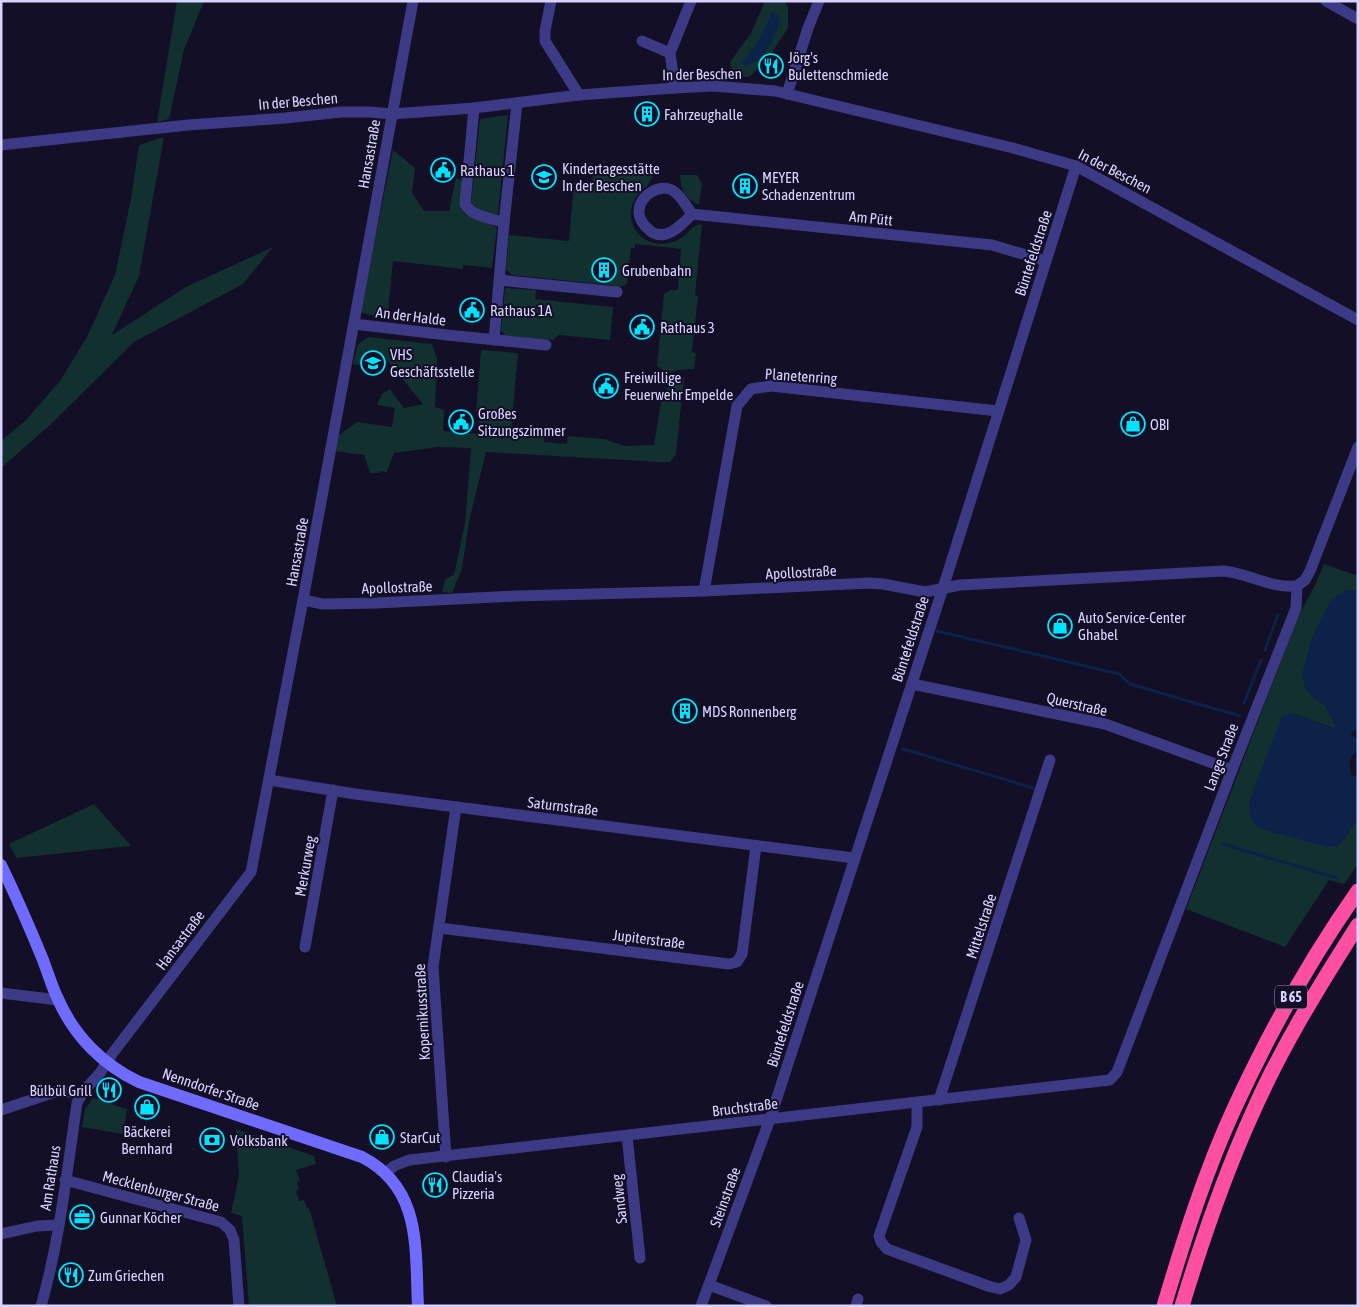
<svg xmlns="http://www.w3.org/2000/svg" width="1359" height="1307" font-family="'Asap Condensed',sans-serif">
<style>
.green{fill:#12302f}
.water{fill:#0c2248}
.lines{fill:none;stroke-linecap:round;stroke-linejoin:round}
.stream{stroke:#0c2248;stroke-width:3}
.street{stroke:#3d3a85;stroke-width:11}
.secondary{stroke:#6f6bff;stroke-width:12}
.highway{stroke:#ff4fa3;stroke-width:15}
.labels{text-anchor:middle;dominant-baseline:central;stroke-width:4;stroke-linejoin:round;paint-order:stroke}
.shield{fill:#130f26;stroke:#9e99be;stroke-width:1}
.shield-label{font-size:14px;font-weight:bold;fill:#d9d4ff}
.poi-label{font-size:15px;fill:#d9d4ff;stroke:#130f26;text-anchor:start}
.street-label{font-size:15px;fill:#d9d4ff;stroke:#130f26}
</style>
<rect width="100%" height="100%" fill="#130f26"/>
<g class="green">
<polygon points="177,1 204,1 184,50 169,119 157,122"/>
<polygon points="765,1 785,1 788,8 788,28 769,57 749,77 733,76 730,62 751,33"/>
<path d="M508,115L498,214C489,216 476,210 471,202L480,119Z"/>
<polygon points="164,137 139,276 112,335 186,287 273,247 243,284 134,342 50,425 1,468 1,441 25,421 60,381 88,335 115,275 131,199 139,145"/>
<polygon points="393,150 415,168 412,193 424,211 449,211 456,178 464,181 461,207 497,228 492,268 463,265 463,269 393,261 388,312 395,313 394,321 360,312"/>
<path d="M635,168L637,175H653C649,190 637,189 632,206C629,215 632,227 639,234C650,247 671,246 684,236C692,229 691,226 702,224L695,295L698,296L692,352L696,353L694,369L678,370L667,373L657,366L664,294L670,290H678L681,249L635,244V248H631L627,284L618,288L611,285L512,275L506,270L509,235L569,241L574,182L592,184L593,174L616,176V171Z"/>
<path d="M680,175H697L702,184L699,205C685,198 681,191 680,175Z"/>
<polygon points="505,288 536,290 535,299 613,307 610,340 559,335 553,340 505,336 501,330"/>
<polygon points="368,337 432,344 437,359 435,407 444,410 443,431 478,434 480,413 476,412 481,350 518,353 511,431 543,434 544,442 567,444 568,436 604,439 625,446 654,445 662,396 673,381 684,378 676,454 670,462 659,462 486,452 469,522 462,569 452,593 442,592 445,579 454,575 465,523 471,448 438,447 394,453 387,472 380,471 379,473 370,473 364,455 333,451 338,436 357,422 392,427 395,408 377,405 382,394 390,389 404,408 423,404 386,359 369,357 367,366 353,364 358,344"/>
<polygon points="1324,564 1358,576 1358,590 1353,590 1313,697 1325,705 1336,726 1335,729 1293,713 1337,846 1344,839 1358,818 1358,864 1344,884 1329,880 1285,947 1186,909 1298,617 1315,585"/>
<polygon points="94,804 131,846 16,858 9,844"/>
<polygon points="93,1098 127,1109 123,1134 82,1127 85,1109"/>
<polygon points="236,1129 314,1156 316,1164 296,1170 300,1181 297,1182 299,1189 296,1191 299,1201 304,1200 307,1208 309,1208 337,1306 249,1306 242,1216 231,1213 239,1176"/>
</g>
<g class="water">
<path d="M772,12L779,15C781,26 769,48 762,56C757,61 751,64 745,66L741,62C756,49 765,31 772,12Z"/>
<path d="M1353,590H1358V730L1352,732L1351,735L1358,738V751H1356C1348,760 1348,765 1353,776L1358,777V818L1344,839L1337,846L1328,847L1261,829L1254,824L1251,817L1249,802L1282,716L1293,713L1334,729L1336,726L1325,705L1313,697L1305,688L1302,674L1312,637L1332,599L1344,591Z"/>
</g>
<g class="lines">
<g class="stream">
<polyline points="937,631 1119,674 1130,684 1240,716"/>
<polyline points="1265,650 1278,615"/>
<polyline points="1244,703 1261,660"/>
<polyline points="903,749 1033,788"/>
<polyline points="1223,844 1337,878"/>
</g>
<g class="street">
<polyline points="551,1 545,31 545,41 579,95"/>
<polyline points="1326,1 1358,19"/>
<polyline points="642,41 670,53"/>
<polyline points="675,88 670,53 691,1"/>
<polyline points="787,94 808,28 819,1"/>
<path d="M474,108L465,204C474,218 490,217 504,223"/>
<polyline points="1,145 188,125 286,118 341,112 370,112 392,114 474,108 579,95 675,88 713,86 775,91 1013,148 1076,166 1358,320"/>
<path d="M692,214C681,226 663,245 647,228C643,224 639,218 639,212C639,196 658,184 672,190C681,195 686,206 692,214L992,245L1046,261"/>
<polyline points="499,280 617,292"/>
<polyline points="354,324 447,335 546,345"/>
<polyline points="494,340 504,223 517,103"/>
<polyline points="704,591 737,406 751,389 771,386 998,411"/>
<path d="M303,600L323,604L377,603L516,596L704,591L869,583L883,584L925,592L960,585L1223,571C1249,573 1271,589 1297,586"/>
<polyline points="912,684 1105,724 1232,770"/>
<polyline points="269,780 355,794 854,858"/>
<polyline points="439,928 729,964 737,962 742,954 756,846"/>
<polyline points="305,947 333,790"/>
<polyline points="1,993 58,1000"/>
<polyline points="939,1100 1050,760"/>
<polyline points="917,1103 917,1127 879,1236 881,1242 887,1249 991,1287 1000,1289 1009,1285 1016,1277 1026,1240 1019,1218"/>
<polyline points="1,1110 55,1092 83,1092"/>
<polyline points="627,1136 640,1258"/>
<polyline points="446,1157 433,967 456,807"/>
<polyline points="386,1173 394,1166 409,1160 1110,1080 1117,1072 1232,770 1296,608 1297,586 1305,580 1310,571 1358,447"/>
<polyline points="65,1180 221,1222 230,1230 234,1240 239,1306"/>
<polyline points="1,1234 37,1226 58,1225"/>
<polyline points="709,1285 766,1306"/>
<path d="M41,1306C60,1240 67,1170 77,1103L83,1092L100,1073L112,1054L251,872L303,600L413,1"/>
<polyline points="701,1306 770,1119 943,588 1076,166"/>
<polyline points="856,1306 858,1299"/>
</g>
<path class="secondary" d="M1,865C16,896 30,928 43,960C48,973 52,987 58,999C74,1036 103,1065 139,1082L362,1157C422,1188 415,1248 418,1306"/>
<g class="highway">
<path d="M1164,1306C1184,1239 1205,1172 1234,1109C1269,1033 1310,959 1358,891"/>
<path d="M1182,1306C1202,1240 1224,1176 1252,1114C1281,1048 1319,986 1358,925"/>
</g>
</g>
<defs>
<g id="restaurant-ring" transform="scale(1.25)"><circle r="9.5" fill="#130f26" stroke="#00e5ff" stroke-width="1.5"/><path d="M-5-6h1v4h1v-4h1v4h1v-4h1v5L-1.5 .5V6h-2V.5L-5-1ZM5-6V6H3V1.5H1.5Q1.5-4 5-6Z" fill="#00e5ff"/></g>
<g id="building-ring" transform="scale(1.25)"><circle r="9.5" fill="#130f26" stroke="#00e5ff" stroke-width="1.5"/><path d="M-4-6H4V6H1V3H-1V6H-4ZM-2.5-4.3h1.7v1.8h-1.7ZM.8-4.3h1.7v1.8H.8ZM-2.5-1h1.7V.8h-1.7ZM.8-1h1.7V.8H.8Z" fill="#00e5ff"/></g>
<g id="civic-ring" transform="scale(1.25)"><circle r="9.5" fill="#130f26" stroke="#00e5ff" stroke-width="1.5"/><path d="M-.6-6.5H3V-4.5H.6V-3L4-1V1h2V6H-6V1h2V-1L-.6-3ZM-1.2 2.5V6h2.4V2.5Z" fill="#00e5ff"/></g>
<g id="school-ring" transform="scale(1.25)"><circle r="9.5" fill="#130f26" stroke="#00e5ff" stroke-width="1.5"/><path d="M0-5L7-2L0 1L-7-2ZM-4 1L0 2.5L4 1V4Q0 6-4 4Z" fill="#00e5ff"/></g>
<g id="university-ring" transform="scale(1.25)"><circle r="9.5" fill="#130f26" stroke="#00e5ff" stroke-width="1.5"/><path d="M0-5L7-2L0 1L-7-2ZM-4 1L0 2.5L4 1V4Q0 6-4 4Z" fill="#00e5ff"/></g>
<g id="shop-ring" transform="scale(1.25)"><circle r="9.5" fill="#130f26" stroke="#00e5ff" stroke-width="1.5"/><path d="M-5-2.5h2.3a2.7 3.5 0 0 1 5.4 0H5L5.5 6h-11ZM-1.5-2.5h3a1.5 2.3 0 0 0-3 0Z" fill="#00e5ff"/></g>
<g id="bank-ring" transform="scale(1.25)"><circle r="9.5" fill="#130f26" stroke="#00e5ff" stroke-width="1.5"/><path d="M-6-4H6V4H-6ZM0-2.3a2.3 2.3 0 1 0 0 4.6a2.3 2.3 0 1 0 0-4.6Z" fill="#00e5ff"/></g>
<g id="office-ring" transform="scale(1.25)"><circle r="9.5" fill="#130f26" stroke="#00e5ff" stroke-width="1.5"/><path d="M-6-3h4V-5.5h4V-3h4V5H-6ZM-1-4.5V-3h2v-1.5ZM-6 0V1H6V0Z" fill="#00e5ff"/></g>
</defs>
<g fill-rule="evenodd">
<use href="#restaurant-ring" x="771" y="66"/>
<use href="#building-ring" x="647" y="114"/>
<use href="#civic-ring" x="443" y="170"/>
<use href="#school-ring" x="544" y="177"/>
<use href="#building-ring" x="745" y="186"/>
<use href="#building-ring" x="604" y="270"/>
<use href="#civic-ring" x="472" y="310"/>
<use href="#civic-ring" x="642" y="327"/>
<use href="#university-ring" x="373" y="363"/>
<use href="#civic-ring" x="606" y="386"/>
<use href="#civic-ring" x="461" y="422"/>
<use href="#shop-ring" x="1133" y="424"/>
<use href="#shop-ring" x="1060" y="626"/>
<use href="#building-ring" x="685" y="711"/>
<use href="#restaurant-ring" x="109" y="1090"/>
<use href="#shop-ring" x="147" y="1107"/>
<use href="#shop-ring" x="382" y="1137"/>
<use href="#bank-ring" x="212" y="1140"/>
<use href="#restaurant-ring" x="435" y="1185"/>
<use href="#office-ring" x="82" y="1217"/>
<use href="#restaurant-ring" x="71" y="1275"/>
</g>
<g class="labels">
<rect class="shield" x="1275" y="985.5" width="32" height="23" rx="4"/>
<g class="shield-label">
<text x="1291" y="997">B 65</text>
</g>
<g class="poi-label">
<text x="788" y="57">Jörg's<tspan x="788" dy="17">Bulettenschmiede</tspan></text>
<text x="664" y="114">Fahrzeughalle</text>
<text x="562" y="168">Kindertagesstätte<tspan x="562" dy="17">In der Beschen</tspan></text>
<text x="460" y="170">Rathaus 1</text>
<text x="762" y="177">MEYER<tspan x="762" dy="17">Schadenzentrum</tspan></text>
<text x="622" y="270">Grubenbahn</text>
<text x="490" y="310">Rathaus 1A</text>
<text x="660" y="327">Rathaus 3</text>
<text x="390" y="354">VHS<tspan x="390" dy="17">Geschäftsstelle</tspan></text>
<text x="624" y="377">Freiwillige<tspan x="624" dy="17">Feuerwehr Empelde</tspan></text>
<text x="478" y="413">Großes<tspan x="478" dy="17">Sitzungszimmer</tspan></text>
<text x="1150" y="424">OBI</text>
<text x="1078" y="617">Auto Service-Center<tspan x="1078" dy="17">Ghabel</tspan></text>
<text x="702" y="711">MDS Ronnenberg</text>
<text x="92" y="1090" text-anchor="end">Bülbül Grill</text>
<text x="147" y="1131" text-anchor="middle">Bäckerei<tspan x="147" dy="17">Bernhard</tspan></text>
<text x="400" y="1137">StarCut</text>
<text x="230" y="1140">Volksbank</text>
<text x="452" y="1176">Claudia's<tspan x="452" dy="17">Pizzeria</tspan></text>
<text x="100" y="1217">Gunnar Köcher</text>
<text x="88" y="1275">Zum Griechen</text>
</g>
<g class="street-label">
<text transform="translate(702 74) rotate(-1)">In der Beschen</text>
<text transform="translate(298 101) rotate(-5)">In der Beschen</text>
<text transform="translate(369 154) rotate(-80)">Hansastraße</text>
<text transform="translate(1115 171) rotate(27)">In der Beschen</text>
<text transform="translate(871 218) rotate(6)">Am Pütt</text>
<text transform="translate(1033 253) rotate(-72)">Büntefeldstraße</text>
<text transform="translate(411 316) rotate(7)">An der Halde</text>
<text transform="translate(801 376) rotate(4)">Planetenring</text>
<text transform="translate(297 552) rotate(-80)">Hansastraße</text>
<text transform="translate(801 572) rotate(-3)">Apollostraße</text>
<text transform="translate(397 587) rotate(-2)">Apollostraße</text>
<text transform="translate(910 639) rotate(-72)">Büntefeldstraße</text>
<text transform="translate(1077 704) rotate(13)">Querstraße</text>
<text transform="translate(1221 757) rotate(-69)">Lange Straße</text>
<text transform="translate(563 806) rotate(7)">Saturnstraße</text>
<text transform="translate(305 866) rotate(-80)">Merkurweg</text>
<text transform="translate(981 926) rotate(-72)">Mittelstraße</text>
<text transform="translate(649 939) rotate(7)">Jupiterstraße</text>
<text transform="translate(180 940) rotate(-53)">Hansastraße</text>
<text transform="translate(422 1012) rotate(-93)">Kopernikusstraße</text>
<text transform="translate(785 1024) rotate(-72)">Büntefeldstraße</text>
<text transform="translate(211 1089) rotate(19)">Nenndorfer Straße</text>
<text transform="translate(745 1107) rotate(-7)">Bruchstraße</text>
<text transform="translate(50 1178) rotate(-81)">Am Rathaus</text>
<text transform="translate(161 1191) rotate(15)">Mecklenburger Straße</text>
<text transform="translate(725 1197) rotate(-70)">Steinstraße</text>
<text transform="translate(619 1199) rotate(-96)">Sandweg</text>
</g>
</g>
<rect width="1359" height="1307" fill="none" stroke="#d9d4ff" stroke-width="5"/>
</svg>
